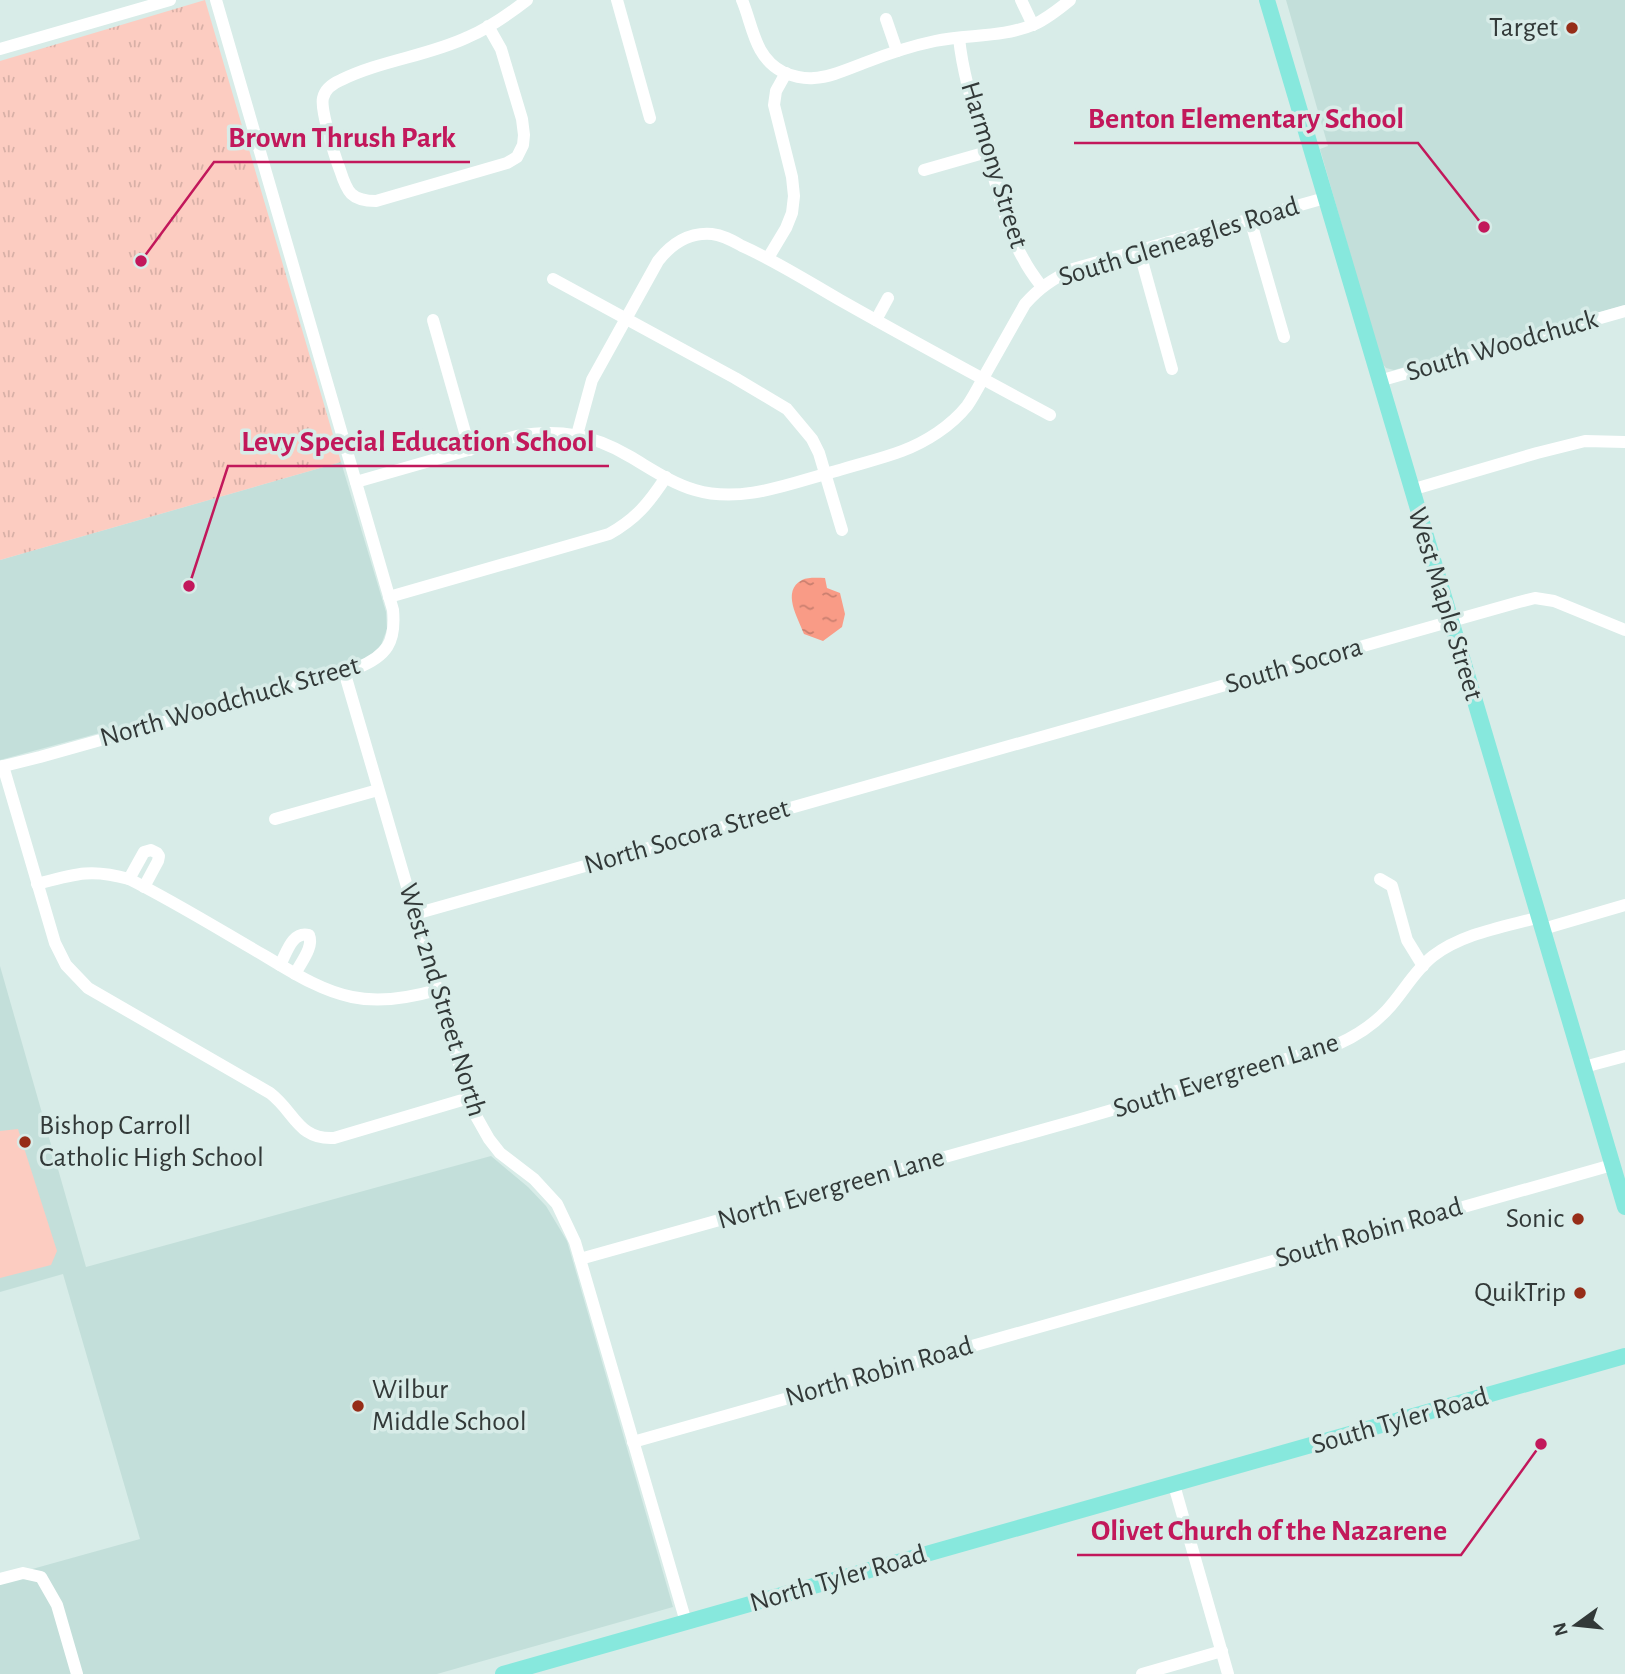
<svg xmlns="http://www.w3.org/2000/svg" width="1625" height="1674" font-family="'Alegreya Sans',sans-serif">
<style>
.built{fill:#c3dfda}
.grass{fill:url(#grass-tufts)}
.pitch{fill:#fcccc1}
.water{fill:url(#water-ripples)}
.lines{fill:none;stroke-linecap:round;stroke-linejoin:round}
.minor{stroke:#fff;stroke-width:12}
.major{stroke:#87e8dd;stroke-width:16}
.poi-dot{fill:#962d18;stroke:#d8ece8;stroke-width:2.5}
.labels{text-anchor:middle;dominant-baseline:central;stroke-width:7;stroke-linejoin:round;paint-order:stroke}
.poi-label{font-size:28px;fill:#323938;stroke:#d8ece8;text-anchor:end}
.street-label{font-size:28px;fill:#323938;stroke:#d8ece8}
.leader{fill:none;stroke:#c2185b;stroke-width:2.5}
.callout-dot{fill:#c2185b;stroke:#d8ece8;stroke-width:2.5}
.callout-label{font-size:30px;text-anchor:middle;font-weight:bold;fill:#c2185b;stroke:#d8ece8;stroke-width:7;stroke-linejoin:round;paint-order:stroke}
</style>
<defs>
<pattern id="grass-tufts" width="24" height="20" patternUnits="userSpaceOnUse" patternTransform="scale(1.75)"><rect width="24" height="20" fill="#fcccc1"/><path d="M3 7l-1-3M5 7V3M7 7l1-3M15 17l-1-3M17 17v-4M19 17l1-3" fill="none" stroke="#d8b0a7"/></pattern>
<pattern id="water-ripples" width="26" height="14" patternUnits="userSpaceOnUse" patternTransform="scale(1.75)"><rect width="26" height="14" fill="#f99b86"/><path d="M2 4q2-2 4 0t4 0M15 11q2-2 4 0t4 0" fill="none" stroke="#ca7f6f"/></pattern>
</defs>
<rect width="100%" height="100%" fill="#d8ece8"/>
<g class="built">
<polygon points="1286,0 1625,0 1625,305 1394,370 1386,368 1381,362 1320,149 1328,146"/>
<polygon points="341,462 386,612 387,629 381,645 370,656 353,664 0,760 0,560"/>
<polygon points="0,966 86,1267 491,1156 528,1187 546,1206 567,1241 673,1607 437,1674 0,1674 0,1578 140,1539 63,1274 0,1292"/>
</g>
<polygon class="grass" points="205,0 341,462 0,560 0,61"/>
<polygon class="pitch" points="18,1129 57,1251 51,1265 0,1278 0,1131"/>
<path class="water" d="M825,578L827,588L840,593L845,614L842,627L823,641L804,634C798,618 781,591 802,580C808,577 818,578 825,578Z"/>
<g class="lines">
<g class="minor">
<polyline points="617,0 650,118"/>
<path d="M742,0C753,26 754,57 783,72C791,76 804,79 814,78C831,77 848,69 864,63C887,54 911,46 935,41C968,34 1003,38 1035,24C1048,18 1059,9 1070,0"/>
<polyline points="1021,0 1033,25"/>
<polyline points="886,19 897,51"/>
<path d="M488,26L501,49L522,119L524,135L523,145L517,157L507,163L376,201C351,201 347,192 340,170C335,157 320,109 323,98C325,89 334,83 341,80C382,60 428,56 468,37C489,28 509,14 527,0"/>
<path d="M959,38C963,77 976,115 987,153C998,189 1005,228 1024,260C1029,270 1036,279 1042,287"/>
<polyline points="0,49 170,0"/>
<polyline points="924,170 987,152"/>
<polyline points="1250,219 1284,337"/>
<polyline points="1139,250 1172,369"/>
<polyline points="768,258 786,228 792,213 794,196 792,177 774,105 776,91 786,73"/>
<polyline points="553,279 735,378 787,409 812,439 819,453 842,530"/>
<polyline points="433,320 470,450"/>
<polyline points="876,320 888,298"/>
<polyline points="1379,381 1625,311"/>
<path d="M577,435L592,380L658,261C672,243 689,232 712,234C723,235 733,241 742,246C776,261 807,281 840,300C909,339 979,377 1050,415"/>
<path d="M356,482L517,436C559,429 592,434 629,456C650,468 671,483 695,490C742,504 791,483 836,471C858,464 881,459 902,451C926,442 951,426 967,406C974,396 980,384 986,373C999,350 1012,327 1025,304C1040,287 1053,279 1073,269L1325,198"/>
<polyline points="1411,490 1537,453 1585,441 1625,442"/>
<path d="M389,597L609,534C636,519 649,503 666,477"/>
<polyline points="344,671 472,1109 489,1139 500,1153 534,1179 557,1204 575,1242 686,1622"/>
<path d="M3,766L55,943L66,965L88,988L270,1093C295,1112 298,1140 334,1138L469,1098"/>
<path d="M0,767L40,757L357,668C387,656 396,642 393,610L216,0"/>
<polyline points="275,819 378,790"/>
<polyline points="129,879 144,852 151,850 157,853 159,856 158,861 144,887"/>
<polyline points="1380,879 1392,886 1407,940 1423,966"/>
<path d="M37,884C74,874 91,868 129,879C175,902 220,930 265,956C292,972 321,991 352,997C380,1003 409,998 437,990"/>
<polyline points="415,914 1519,602 1535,598 1554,601 1625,630"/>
<polyline points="1543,929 1625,905"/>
<path d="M280,965C287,952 292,931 309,935C314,947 301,962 295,974"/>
<polyline points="1584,1067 1625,1056"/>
<path d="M580,1259L1081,1119L1338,1044C1356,1036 1373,1025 1387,1010C1403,993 1414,971 1433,956C1463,933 1504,927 1540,917"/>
<polyline points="633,1442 1612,1165"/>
<polyline points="1174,1485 1228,1674"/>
<polyline points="0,1579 23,1573 41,1577 57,1605 77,1674"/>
<polyline points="1142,1674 1222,1651"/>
</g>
<g class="major">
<polyline points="1267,0 1625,1207"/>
<polyline points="503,1674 1625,1356"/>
</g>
</g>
<g class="poi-dot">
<circle cx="1572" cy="28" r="7"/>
<circle cx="25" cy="1142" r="7"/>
<circle cx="1578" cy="1219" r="7"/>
<circle cx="1580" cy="1293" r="7"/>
<circle cx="358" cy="1406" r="7"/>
</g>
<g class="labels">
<g class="poi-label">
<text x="1558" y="28">Target</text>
<text x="39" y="1126" text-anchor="start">Bishop Carroll<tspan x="39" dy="32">Catholic High School</tspan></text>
<text x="1564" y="1219">Sonic</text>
<text x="1566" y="1293">QuikTrip</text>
<text x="372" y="1390" text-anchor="start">Wilbur<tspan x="372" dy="32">Middle School</tspan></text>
</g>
<g class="street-label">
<text transform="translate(994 165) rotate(73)">Harmony Street</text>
<text transform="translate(1179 242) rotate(-17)">South Gleneagles Road</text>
<text transform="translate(1502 346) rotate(-16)">South Woodchuck</text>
<text transform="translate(1445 604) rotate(73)">West Maple Street</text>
<text transform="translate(1294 666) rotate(-16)">South Socora</text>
<text transform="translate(230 702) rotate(-16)">North Woodchuck Street</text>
<text transform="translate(687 837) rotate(-16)">North Socora Street</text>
<text transform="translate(442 1000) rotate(73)">West 2nd Street North</text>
<text transform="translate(1226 1076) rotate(-17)">South Evergreen Lane</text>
<text transform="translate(831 1189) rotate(-16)">North Evergreen Lane</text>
<text transform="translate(1369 1233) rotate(-16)">South Robin Road</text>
<text transform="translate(879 1372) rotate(-16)">North Robin Road</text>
<text transform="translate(1400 1421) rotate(-16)">South Tyler Road</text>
<text transform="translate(838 1579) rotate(-16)">North Tyler Road</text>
</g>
</g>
<path class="leader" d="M1484 227L1418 143H1074M141 261L214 162H470M189 586L228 466H609M1541 1444L1461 1555H1077"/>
<g class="callout-dot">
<circle cx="1484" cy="227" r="7"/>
<circle cx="141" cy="261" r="7"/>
<circle cx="189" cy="586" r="7"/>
<circle cx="1541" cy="1444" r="7"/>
</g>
<g class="callout-label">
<text x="1246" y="128">Benton Elementary School</text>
<text x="342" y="147">Brown Thrush Park</text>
<text x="418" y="451">Levy Special Education School</text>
<text x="1269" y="1540">Olivet Church of the Nazarene</text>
</g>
<g transform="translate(1576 1625) rotate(255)" stroke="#d8ece8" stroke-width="5" paint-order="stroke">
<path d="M0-5L12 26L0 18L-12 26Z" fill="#323938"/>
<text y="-10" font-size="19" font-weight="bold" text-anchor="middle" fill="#323938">N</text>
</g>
</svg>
